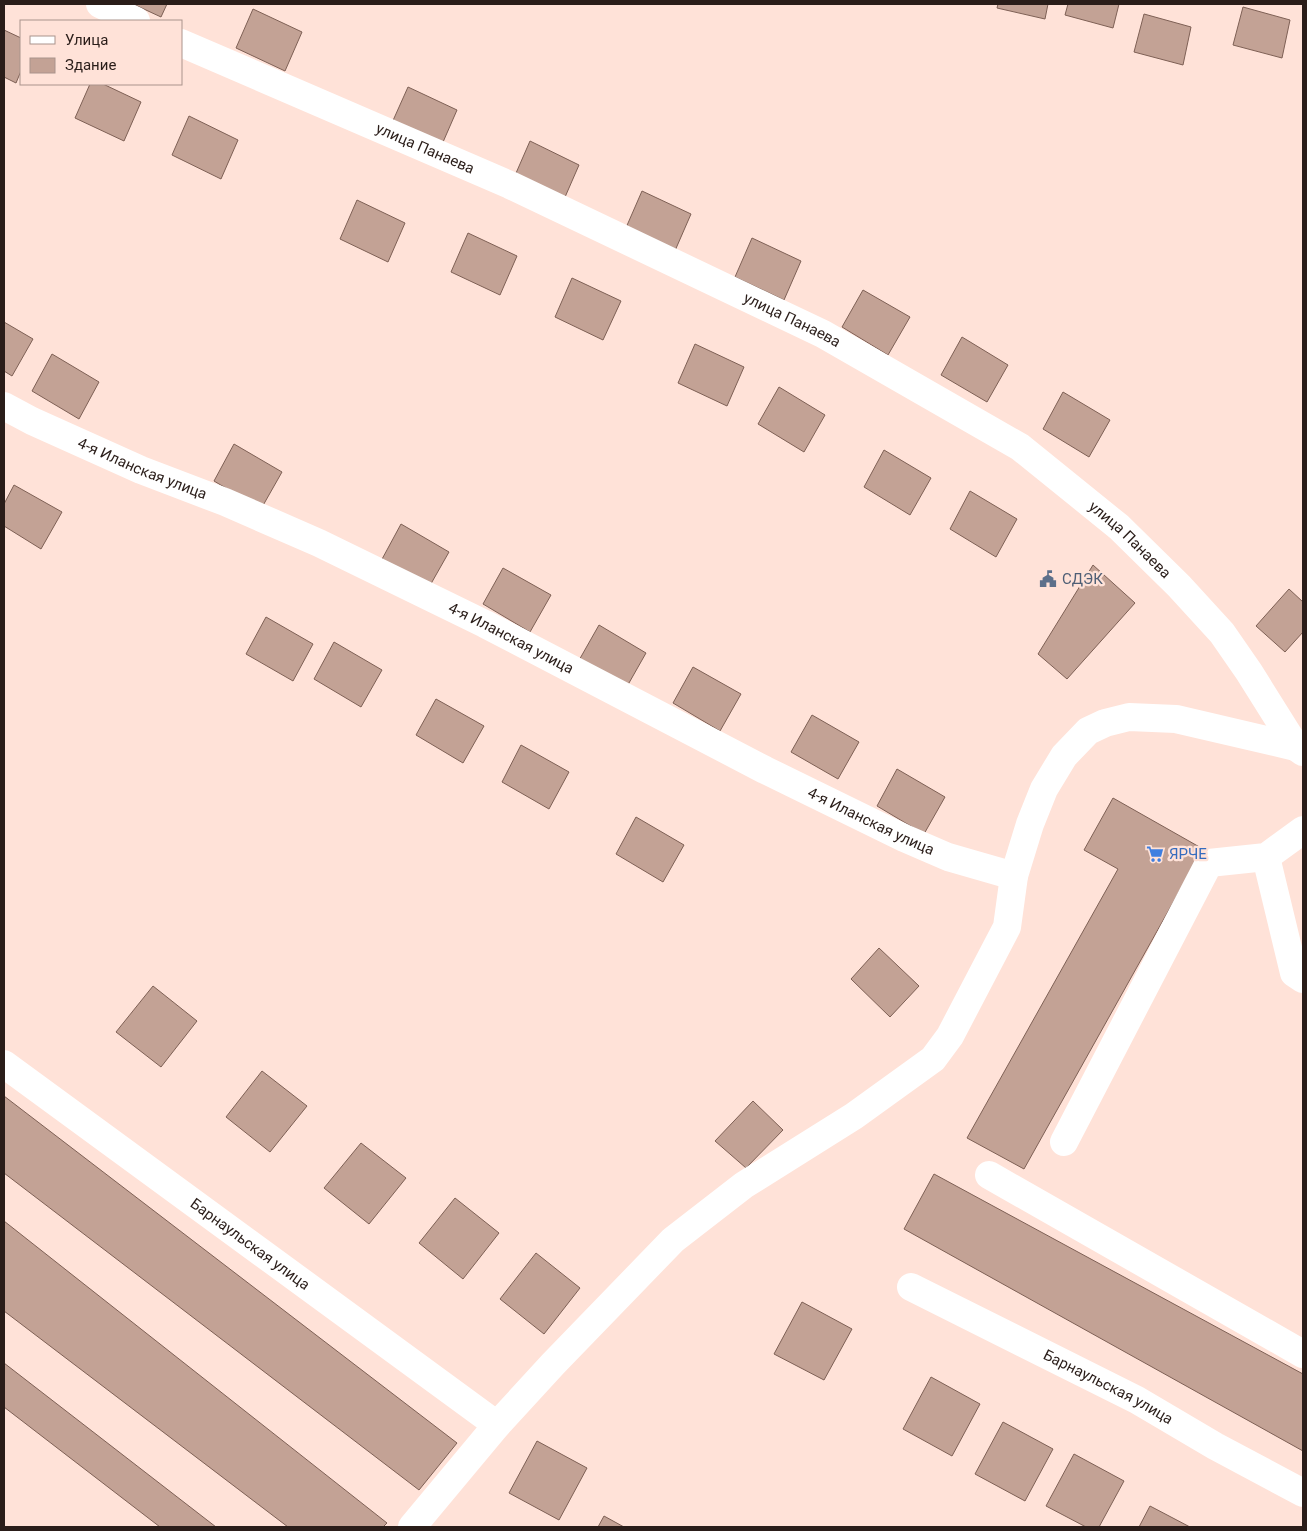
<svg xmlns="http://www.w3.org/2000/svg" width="1307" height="1531" font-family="Roboto,sans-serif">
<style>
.building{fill:#c3a295;stroke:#7e6055}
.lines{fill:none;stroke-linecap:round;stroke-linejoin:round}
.minor{stroke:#fff;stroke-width:28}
.labels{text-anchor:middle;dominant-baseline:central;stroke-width:4.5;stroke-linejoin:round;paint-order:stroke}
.street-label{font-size:15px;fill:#2a1d19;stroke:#ffe2d8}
.service-label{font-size:15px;fill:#4e5e75;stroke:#ffe2d8;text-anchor:start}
.shop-label{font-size:15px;fill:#366cbe;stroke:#ffe2d8;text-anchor:start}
</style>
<rect width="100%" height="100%" fill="#ffe2d8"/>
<g class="building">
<polygon points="133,4 167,4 161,17"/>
<polygon points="998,4 1048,4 1045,19 997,8"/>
<polygon points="1068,4 1119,4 1113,28 1065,15"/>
<polygon points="1243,7 1290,20 1282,58 1233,45"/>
<polygon points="253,9 302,32 285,71 236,48"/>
<polygon points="1144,14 1191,27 1183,65 1134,52"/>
<polygon points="4,30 21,38 21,71 16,83 4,77"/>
<polygon points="90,84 103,84 141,102 124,141 75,118"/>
<polygon points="408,87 457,110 440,149 391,125"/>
<polygon points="189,116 238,140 221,179 172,155"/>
<polygon points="530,141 579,165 562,204 513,180"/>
<polygon points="642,191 691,214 674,253 625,230"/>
<polygon points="357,200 405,223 388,262 340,239"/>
<polygon points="468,233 517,256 500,295 451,272"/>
<polygon points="752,238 801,261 784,300 735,277"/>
<polygon points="572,278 621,301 603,340 555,317"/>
<polygon points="863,290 910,317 888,355 842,327"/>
<polygon points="4,322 33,339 12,376 4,371"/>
<polygon points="962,337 1008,365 987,402 941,375"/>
<polygon points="695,344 744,367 727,406 678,383"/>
<polygon points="52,354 99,382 79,419 32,391"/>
<polygon points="779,387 825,415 804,452 758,424"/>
<polygon points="1063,392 1110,420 1089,457 1043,429"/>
<polygon points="234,444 282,472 261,509 214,481"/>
<polygon points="884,450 931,478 910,515 864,487"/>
<polygon points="14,485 62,512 41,549 4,526 4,504"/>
<polygon points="970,491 1017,519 996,557 950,529"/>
<polygon points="401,524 449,552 428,589 381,561"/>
<polygon points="1093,565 1135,603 1067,679 1038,654"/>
<polygon points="503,568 551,595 530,632 483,604"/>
<polygon points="1289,589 1303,602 1303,632 1285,652 1256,626"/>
<polygon points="266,617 313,644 293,681 246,654"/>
<polygon points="599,625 646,653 625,690 578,662"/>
<polygon points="334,642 382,670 361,707 314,679"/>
<polygon points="693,667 741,694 720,731 673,703"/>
<polygon points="436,699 484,726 463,763 416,735"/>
<polygon points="812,715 859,742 838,779 791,752"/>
<polygon points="521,745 569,772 549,809 502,782"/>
<polygon points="897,769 945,797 924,834 877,806"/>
<polygon points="1113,798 1203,849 1024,1169 967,1138 1118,869 1084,850"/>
<polygon points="636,817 684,845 663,882 616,854"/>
<polygon points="879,948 919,986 890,1017 851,979"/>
<polygon points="153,986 197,1021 161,1067 116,1032"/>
<polygon points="262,1071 307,1106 270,1152 226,1117"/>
<polygon points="4,1096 457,1443 419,1490 4,1173"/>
<polygon points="753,1101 783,1130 746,1168 715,1141"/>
<polygon points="361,1143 406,1178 369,1224 324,1188"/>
<polygon points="934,1174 1303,1374 1303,1451 904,1229"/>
<polygon points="455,1198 499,1233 463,1279 419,1243"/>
<polygon points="4,1221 387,1523 383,1527 288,1527 4,1311"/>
<polygon points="536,1253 580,1288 544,1334 500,1299"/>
<polygon points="802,1302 852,1329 824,1380 774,1354"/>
<polygon points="4,1363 216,1527 160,1527 4,1407"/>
<polygon points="931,1377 980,1404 952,1456 903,1429"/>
<polygon points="1003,1422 1053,1449 1025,1501 975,1474"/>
<polygon points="537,1441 587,1468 559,1520 509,1493"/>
<polygon points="1074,1454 1124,1481 1099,1527 1086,1527 1046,1506"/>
<polygon points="1150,1506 1190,1527 1139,1527"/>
<polygon points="604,1516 624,1527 598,1527"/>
</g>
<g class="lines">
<g class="minor">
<polyline points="100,4 136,21"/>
<path id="s1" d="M181,43L510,185L823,334L1020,447L1119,527L1179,586L1222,633L1249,672L1296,747L1303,752"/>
<path id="s2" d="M4,406L32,421L141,470L225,502L319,543L485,624L765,770L904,838L948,857L1014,876"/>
<polyline points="1266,857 1294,973 1303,979"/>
<path id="s3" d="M4,1064L497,1425"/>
<polyline points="1064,1142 1209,863 1266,857 1303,830"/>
<polyline points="989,1175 1303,1354"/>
<path id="s4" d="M911,1287L1137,1400L1215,1446L1303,1493"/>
<polyline points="412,1527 497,1425 553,1364 673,1240 744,1185 854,1116 933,1059 950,1036 1007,927 1014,876 1030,824 1044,789 1064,756 1088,731 1105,723 1129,717 1176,719 1296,747"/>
</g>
</g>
<defs>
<g id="civic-bare" transform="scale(1.35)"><path d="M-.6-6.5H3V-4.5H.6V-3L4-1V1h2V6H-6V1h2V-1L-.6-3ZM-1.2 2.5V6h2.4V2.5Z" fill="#5c6f8a" stroke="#ffe2d8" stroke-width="2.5" paint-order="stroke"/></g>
<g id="supermarket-bare" transform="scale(1.35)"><path d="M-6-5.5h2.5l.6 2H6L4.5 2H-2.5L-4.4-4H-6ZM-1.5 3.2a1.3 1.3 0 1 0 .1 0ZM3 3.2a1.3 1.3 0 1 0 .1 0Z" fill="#3f7fe0" stroke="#ffe2d8" stroke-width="2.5" paint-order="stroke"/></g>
</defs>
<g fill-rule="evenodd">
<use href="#civic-bare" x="1048" y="579"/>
<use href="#supermarket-bare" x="1155" y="854"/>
</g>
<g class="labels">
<g class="street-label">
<text stroke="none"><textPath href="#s1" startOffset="266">улица Панаева</textPath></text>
<text stroke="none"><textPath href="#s1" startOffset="671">улица Панаева</textPath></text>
<text stroke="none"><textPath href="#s2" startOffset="152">4-я Иланская улица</textPath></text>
<text stroke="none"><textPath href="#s1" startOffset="1076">улица Панаева</textPath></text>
<text stroke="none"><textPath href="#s2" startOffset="558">4-я Иланская улица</textPath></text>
<text stroke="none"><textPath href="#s2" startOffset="962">4-я Иланская улица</textPath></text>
<text stroke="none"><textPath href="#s3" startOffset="305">Барнаульская улица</textPath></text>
<text stroke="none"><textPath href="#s4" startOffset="221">Барнаульская улица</textPath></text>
</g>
<g class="service-label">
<text x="1062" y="579">СДЭК</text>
</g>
<g class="shop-label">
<text x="1169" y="854">ЯРЧЕ</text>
</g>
</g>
<rect width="1307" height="1531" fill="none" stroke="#2a1d19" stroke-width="10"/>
<rect x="20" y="20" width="162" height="65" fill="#ffe2d8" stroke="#aa938c"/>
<rect x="30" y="36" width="25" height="8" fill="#ffffff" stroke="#aa938c"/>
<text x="65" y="45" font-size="15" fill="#2a1d19">Улица</text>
<rect x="30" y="58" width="25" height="15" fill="#c3a295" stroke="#aa938c"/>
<text x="65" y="70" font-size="15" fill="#2a1d19">Здание</text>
</svg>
